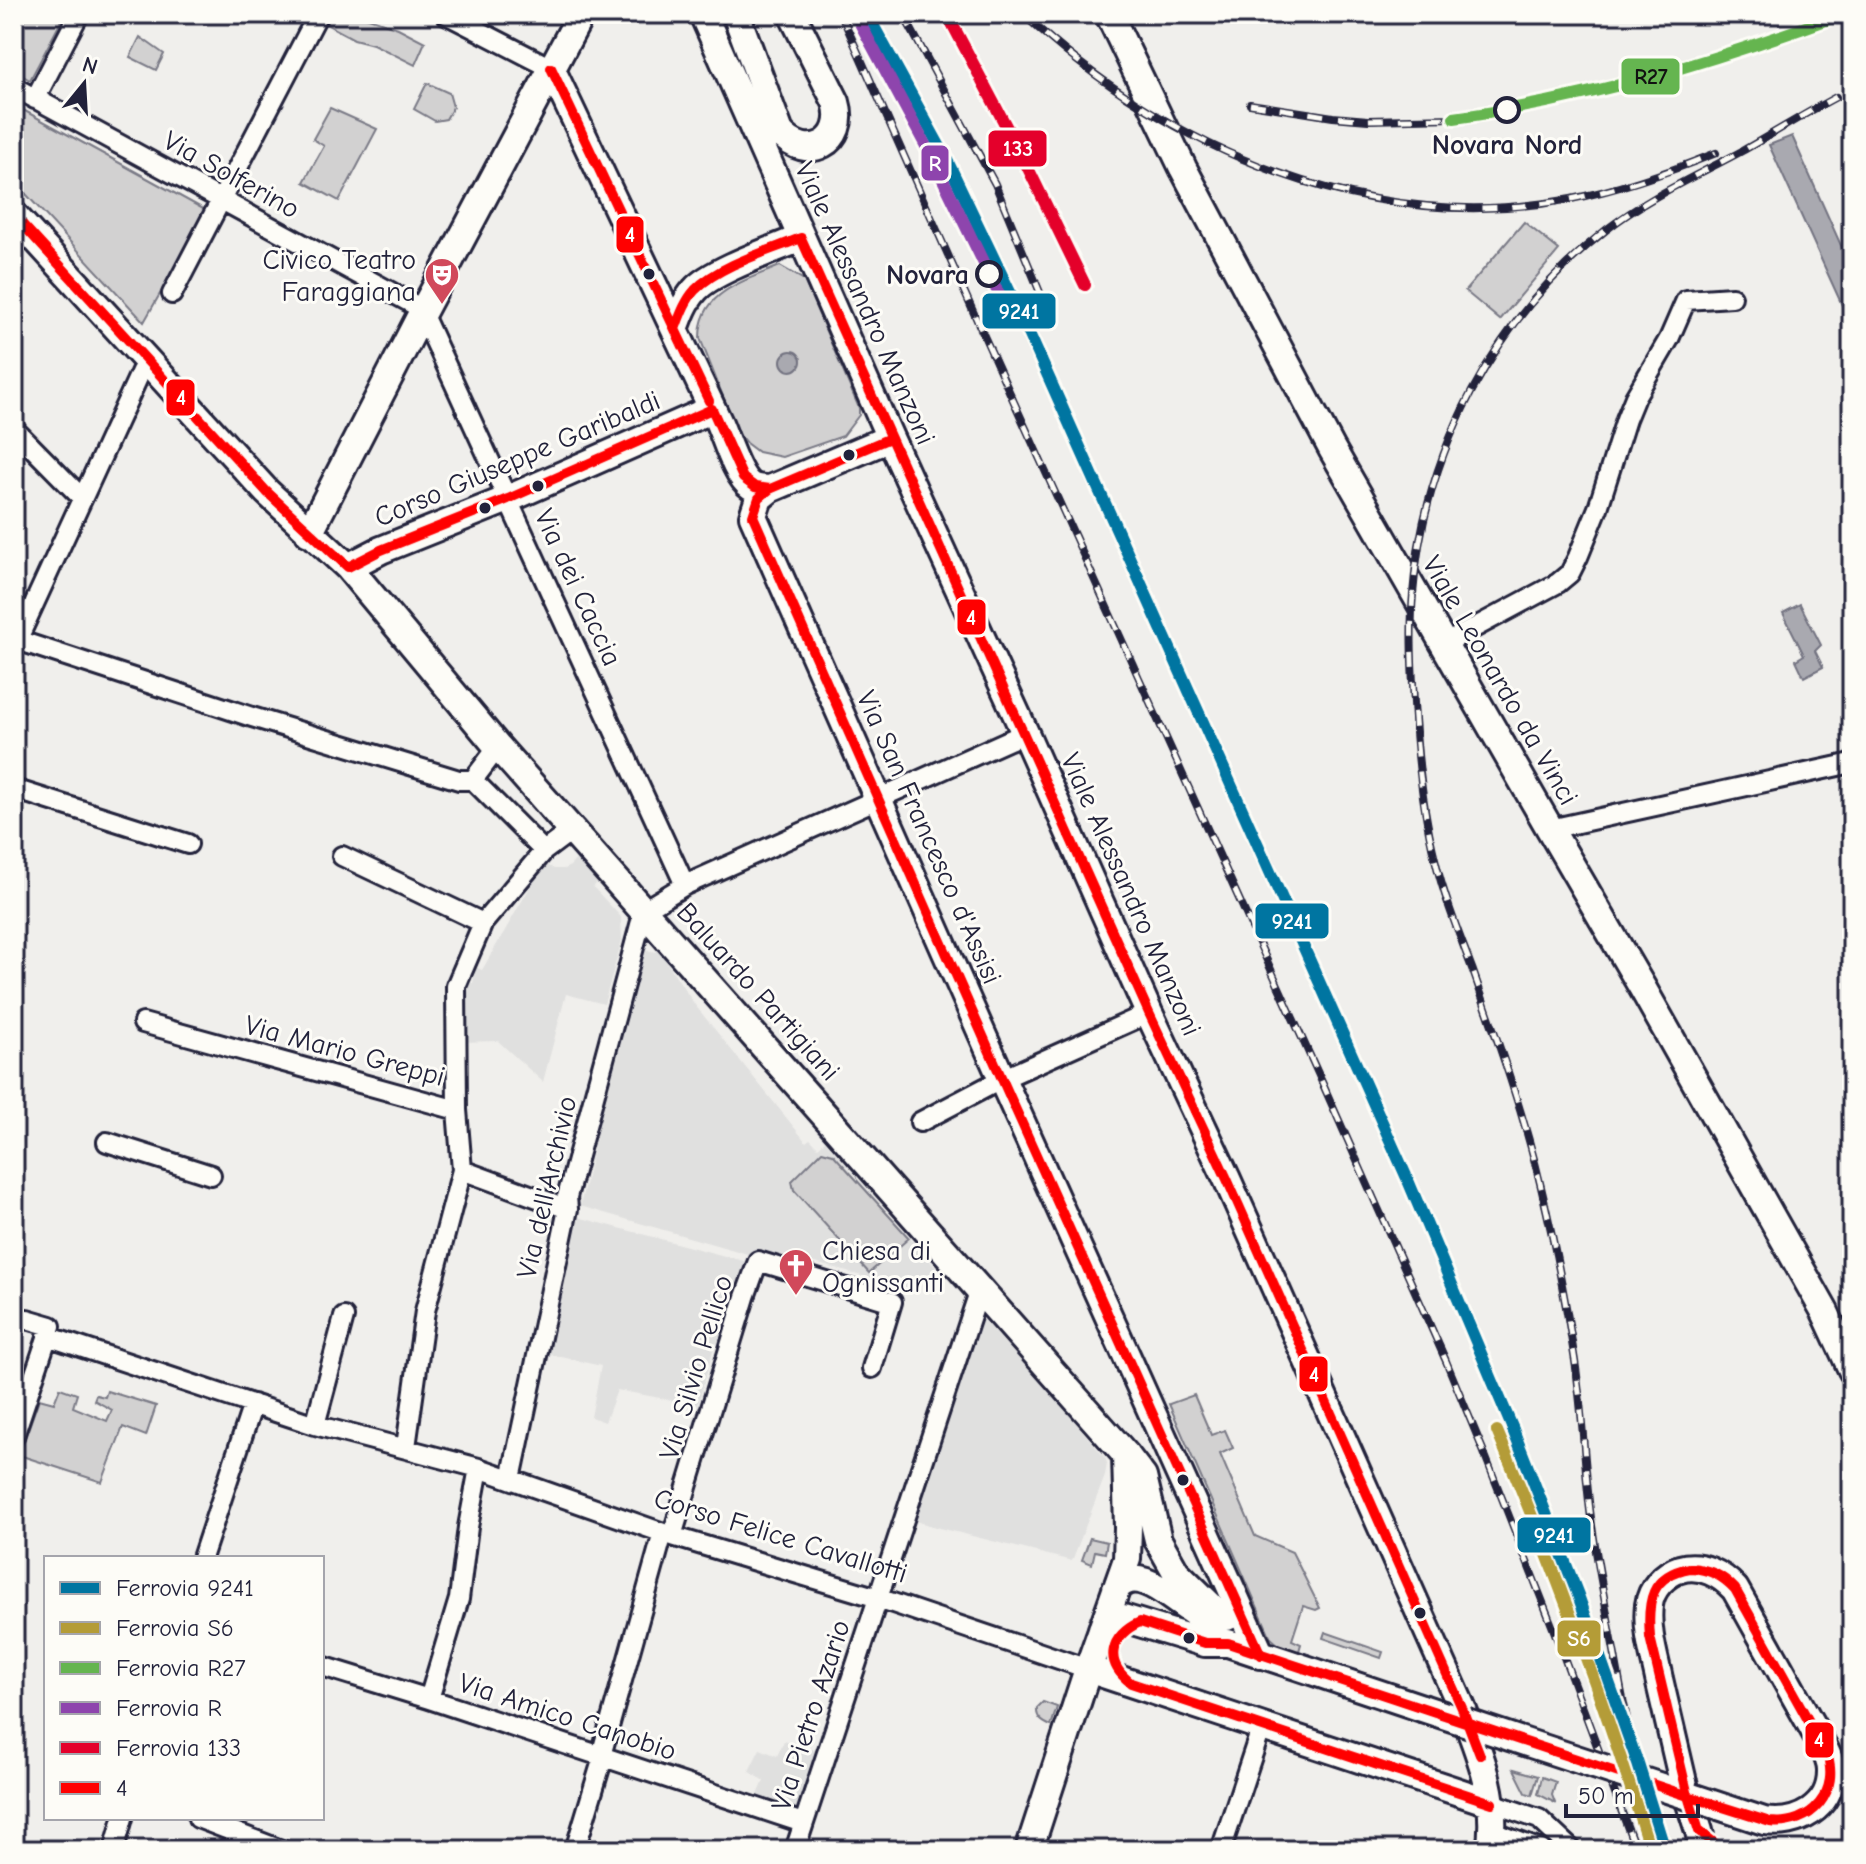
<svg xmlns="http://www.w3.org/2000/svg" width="1866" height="1864" viewBox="0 0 1866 1864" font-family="'Comic Neue',sans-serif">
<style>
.built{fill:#e0e0df}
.green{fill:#d2d1d1;stroke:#7a7a86;stroke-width:2}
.water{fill:#a9a9b0;stroke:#737381;stroke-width:2}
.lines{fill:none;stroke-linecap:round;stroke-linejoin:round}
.street-casing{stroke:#22223b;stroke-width:24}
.secondary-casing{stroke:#22223b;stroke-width:32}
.street{stroke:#fdfcf7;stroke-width:18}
.secondary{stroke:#fdfcf7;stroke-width:26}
.rail-casing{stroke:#22223b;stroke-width:8}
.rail{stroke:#fdfcf7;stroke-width:5;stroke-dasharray:15;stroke-linecap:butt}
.secondary-bridge-casing{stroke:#22223b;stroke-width:32;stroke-linecap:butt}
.secondary-bridge{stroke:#fdfcf7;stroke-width:26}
.bus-1-casing{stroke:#fdfcf7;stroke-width:16}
.bus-1{stroke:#f00;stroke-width:10}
.rail-1-casing{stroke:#fdfcf7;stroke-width:18}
.rail-2-casing{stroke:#fdfcf7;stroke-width:18}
.rail-3-casing{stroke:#fdfcf7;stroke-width:18}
.rail-4-casing{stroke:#fdfcf7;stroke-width:18}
.rail-5-casing{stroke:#fdfcf7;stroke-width:18}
.rail-1{stroke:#0075a1;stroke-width:12}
.rail-2{stroke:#b49c37;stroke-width:12}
.rail-3{stroke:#65b550;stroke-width:12}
.rail-4{stroke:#8e44ad;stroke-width:12}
.rail-5{stroke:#e4002b;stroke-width:12}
.stop-dot{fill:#fdfcf7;stroke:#22223b;stroke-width:4}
.bus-dot{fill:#22223b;stroke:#fdfcf7;stroke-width:3}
.labels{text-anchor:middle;stroke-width:6;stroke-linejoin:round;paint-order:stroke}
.stop-label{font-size:28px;font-weight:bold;fill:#22223b;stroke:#fdfcf7}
.street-label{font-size:28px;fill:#22223b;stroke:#fdfcf7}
.poi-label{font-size:28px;fill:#22223b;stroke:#fdfcf7;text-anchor:end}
.line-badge{stroke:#fdfcf7;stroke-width:3}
.badge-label{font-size:22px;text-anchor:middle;font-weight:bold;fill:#fff}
.pale-badge-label{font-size:22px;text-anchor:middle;font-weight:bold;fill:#111}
</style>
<rect width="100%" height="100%" fill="#f0efec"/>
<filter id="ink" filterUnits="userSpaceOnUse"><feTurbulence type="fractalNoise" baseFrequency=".0125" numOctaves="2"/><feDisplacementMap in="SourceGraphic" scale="16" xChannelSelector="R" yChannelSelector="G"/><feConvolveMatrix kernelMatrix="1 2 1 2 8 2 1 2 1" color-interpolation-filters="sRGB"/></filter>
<g filter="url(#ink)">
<path class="built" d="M578,857L599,881L593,887L621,917L622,940L604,1004L566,994L543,1082L498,1041L460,1042L462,985L473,983L476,967L482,970L544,863L554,869H564L570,866Z
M639,950L660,952L695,1005L806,1142L810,1139L818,1147L825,1141L937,1269L908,1289L797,1258L793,1267L580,1206Z
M570,1215L755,1264L727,1346L715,1343L698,1405L617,1390L605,1422L591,1417L601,1366L544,1353Z
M978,1314L1054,1397L1105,1458L1107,1463L1105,1476L1072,1561L932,1526L909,1519Z
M784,1741L822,1752L797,1816L754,1804L764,1781L749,1771L760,1749L777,1756Z"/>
<path class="green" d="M14,14H65L30,80L14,71Z
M331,14H357L398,28L425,42L415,65L373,44L354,39L326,24Z
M140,37L164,54L156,70L130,57Z
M427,83L449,93L453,107L446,119L435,121L414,109Z
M14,105L207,211L144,322L14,181Z
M330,108L377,129L339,201L304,182L324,146L313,139Z
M1524,222L1559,250L1500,320L1465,291Z
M780,266L804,280L859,408V415L843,436L782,457L758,452L746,443L737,432L700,338C700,291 743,282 780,266Z
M822,1151L833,1154L909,1238L869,1273L794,1190L792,1181Z
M60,1388L77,1394L73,1407L107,1421L112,1410L94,1400L96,1395L105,1397L107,1391L156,1406L146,1436L123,1427L102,1482L19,1455L39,1399L54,1403Z
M1194,1395L1211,1435L1225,1430L1233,1448L1220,1454L1255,1536L1292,1552L1320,1608L1316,1610L1303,1606L1292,1640L1301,1644L1298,1654L1280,1646L1271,1638L1169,1404Z
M1090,1538L1107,1542L1105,1553L1095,1551L1092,1564L1082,1560Z
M1325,1632L1383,1652L1381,1658L1323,1638Z
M1043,1702L1057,1707L1051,1726C1042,1722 1036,1718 1037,1708Z
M1514,1769L1538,1776L1532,1795L1526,1793Z
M1542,1777L1556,1782L1552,1795L1555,1803L1538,1794Z"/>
<path class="water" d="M1792,136L1852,270V327L1769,145Z
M781 361a10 10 0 1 1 20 0a10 10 0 1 1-20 0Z
M1800,604L1821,645L1815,651L1823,667L1804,677L1796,660L1804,655L1783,613Z"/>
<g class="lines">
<defs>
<path id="street" d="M446,14L551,68
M14,87L424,310
M35,99L79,14
M172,294L318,14
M422,313L685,885
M14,429L82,498
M14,639L252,717L459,780H473L544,851
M17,641L141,371
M1444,644L1558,583L1570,573L1578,557L1598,508L1626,419L1635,397L1669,339L1686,300L1732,297
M473,780L498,747
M14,789L188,844
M1550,829L1852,763
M342,856L483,923
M143,1023L457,1110
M920,1122L1002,1079L1149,1013
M107,1142L211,1175
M568,1209L462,1170L457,1110L456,986L483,923L544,851L572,830
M14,1319H27L51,1326L14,1436
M47,1336L315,1425L479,1468L672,1536L878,1598L1088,1669
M315,1425L344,1317
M406,1447L425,1311L462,1170
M511,1479L568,1209L567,1197L644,910L685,885L1025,733
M672,1536L745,1297L758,1261L892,1302L872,1368
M202,1558L253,1404
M322,1666L429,1699L797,1821
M429,1699L459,1599L468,1527L479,1468
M1492,1803L1539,1819L1572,1850
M198,1818L281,1850
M1493,1832L1541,1850
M114,1850L123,1818
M575,1850L601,1764L602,1752L663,1533
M795,1850L980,1289
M1221,1850L1262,1726"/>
<path id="secondary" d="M703,14L890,438L1025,733L1149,1013L1227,1179L1462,1708C1480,1754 1499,1800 1490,1850
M736,14L780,132C807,164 848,142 836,102L792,14
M1109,14L1183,168L1332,449L1550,829L1642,987L1825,1312L1852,1370
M551,68L719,423C726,439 737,477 751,486C757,489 764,489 770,489
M14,215L267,492L348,567L498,747L1126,1455L1143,1477L1158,1540L1176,1572L1220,1615L1227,1617L1234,1613L1237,1602
M675,329C680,315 685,301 695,290C711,271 775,249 801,238
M890,438L770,489L759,498L753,516L1002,1079L1261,1655
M309,533L422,313L581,14
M348,567L381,550L508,499L712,409
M1116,1589C1134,1566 1163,1591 1180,1603C1191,1611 1202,1618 1213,1626
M1102,1629C1106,1620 1114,1619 1123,1618L1205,1643H1228L1422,1708
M1088,1669L1492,1803
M1683,1782L1699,1831L1703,1850
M1029,1850L1088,1669L1127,1559L1128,1528L1126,1455"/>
</defs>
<use href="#street" class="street-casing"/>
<use href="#secondary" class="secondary-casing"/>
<use href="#street" class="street"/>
<use href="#secondary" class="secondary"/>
<defs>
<path id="rail" d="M841,14L980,327L1321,1080L1446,1361L1483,1450L1553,1628L1636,1850
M903,14L995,184L1044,302
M1023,14C1168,151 1371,237 1571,199C1621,189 1669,172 1716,153
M1250,104L1333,117L1368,120L1454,118
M1661,1836C1650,1798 1638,1760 1628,1722C1621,1694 1617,1664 1611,1635C1604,1596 1596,1557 1591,1518C1584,1466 1583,1414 1575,1361C1566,1303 1555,1245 1541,1187C1524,1114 1498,1042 1473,971C1459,934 1444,897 1435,859C1422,807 1417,755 1414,703C1412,667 1410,630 1413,594C1424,452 1494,318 1606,230C1648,197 1696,176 1742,151C1774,133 1804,114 1836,97"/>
</defs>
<use href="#rail" class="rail-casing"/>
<use href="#rail" class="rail"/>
<defs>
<path id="secondary-bridge" d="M1422,1708L1764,1821C1797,1826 1832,1808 1831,1771C1831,1762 1827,1754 1823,1746L1735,1589C1721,1574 1701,1563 1680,1569C1664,1574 1651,1589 1649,1605C1646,1630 1654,1655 1659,1679C1667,1713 1675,1748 1683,1782"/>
</defs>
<use href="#secondary-bridge" class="secondary-bridge-casing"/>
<use href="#secondary-bridge" class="secondary-bridge"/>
<defs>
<path id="bus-1" d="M551,68L709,401
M14,215L267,492L348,567L381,550L508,499L712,409L743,478L755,487L770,489
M801,238L1149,1013L1227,1179L1462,1708L1480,1755
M675,329C680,316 685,301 695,290C719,265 769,251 801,238
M890,438L770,489L759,498L753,516L1002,1079L1261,1655
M1690,1568C1709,1569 1722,1575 1735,1589L1826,1752C1842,1791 1811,1827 1770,1822L1688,1796L1650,1637C1647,1602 1650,1575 1690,1568Z
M1688,1796L1699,1831L1723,1850
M1492,1803L1131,1683C1103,1662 1110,1636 1140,1622L1205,1643H1228L1688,1796"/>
</defs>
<use href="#bus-1" class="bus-1-casing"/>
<use href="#bus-1" class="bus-1"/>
<defs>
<path id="rail-1" d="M867,14L946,158L1019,311L1407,1178L1512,1427L1578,1595L1638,1764L1665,1850"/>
<path id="rail-2" d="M1497,1431C1555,1569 1607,1708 1650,1850"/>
<path id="rail-3" d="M1454,118C1587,100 1717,60 1842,14"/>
<path id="rail-4" d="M855,14L935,163L1009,315"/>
<path id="rail-5" d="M947,14L1027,166L1085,285"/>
</defs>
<use href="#rail-1" class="rail-1-casing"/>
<use href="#rail-2" class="rail-2-casing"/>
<use href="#rail-3" class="rail-3-casing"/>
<use href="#rail-4" class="rail-4-casing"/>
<use href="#rail-5" class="rail-5-casing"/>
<use href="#rail-1" class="rail-1"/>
<use href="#rail-2" class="rail-2"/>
<use href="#rail-3" class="rail-3"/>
<use href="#rail-4" class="rail-4"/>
<use href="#rail-5" class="rail-5"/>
</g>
</g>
<defs>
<symbol id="theatre-pin" viewBox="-11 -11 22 30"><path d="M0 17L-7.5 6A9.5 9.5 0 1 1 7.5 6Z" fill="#d1495b" stroke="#fdfcf7"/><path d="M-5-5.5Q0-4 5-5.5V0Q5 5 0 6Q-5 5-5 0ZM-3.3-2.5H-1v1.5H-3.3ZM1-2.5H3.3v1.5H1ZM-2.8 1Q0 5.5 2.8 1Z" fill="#fff"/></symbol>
<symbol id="church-pin" viewBox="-11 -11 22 30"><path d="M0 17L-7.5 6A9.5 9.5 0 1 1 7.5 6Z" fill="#d1495b" stroke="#fdfcf7"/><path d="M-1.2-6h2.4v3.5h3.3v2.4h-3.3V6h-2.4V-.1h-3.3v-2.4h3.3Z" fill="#fff"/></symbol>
</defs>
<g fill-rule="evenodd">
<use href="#theatre-pin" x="422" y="255" width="40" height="54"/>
<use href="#church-pin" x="776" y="1246" width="40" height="54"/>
</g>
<g class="stop-dot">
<circle cx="1507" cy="110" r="12"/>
<circle cx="989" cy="274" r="12"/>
</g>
<g class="bus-dot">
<circle cx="649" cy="274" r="7"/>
<circle cx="849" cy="455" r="7"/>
<circle cx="538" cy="486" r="7"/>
<circle cx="485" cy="508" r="7"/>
<circle cx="1183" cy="1480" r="7"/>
<circle cx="1420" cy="1613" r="7"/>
<circle cx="1189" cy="1638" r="7"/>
</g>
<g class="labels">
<g class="stop-label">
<text x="1507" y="154">Novara Nord</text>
<text x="969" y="284" text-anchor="end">Novara</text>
</g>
<g class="street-label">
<text transform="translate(232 174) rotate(29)" y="10">Via Solferino</text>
<text transform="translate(866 303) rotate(66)" y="10">Viale Alessandro Manzoni</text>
<text transform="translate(517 458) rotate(-23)" y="10">Corso Giuseppe Garibaldi</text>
<text transform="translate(579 587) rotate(65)" y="10">Via dei Caccia</text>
<text transform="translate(1501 680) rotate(60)" y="10">Viale Leonardo da Vinci</text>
<text transform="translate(930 837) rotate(66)" y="10">Via San Francesco d'Assisi</text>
<text transform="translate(1132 894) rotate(66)" y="10">Viale Alessandro Manzoni</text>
<text transform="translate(759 991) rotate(48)" y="10">Baluardo Partigiani</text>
<text transform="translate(345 1050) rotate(15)" y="10">Via Mario Greppi</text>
<text transform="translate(546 1187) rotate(-77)" y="10">Via dell'Archivio</text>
<text transform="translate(695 1367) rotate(-73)" y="10">Via Silvio Pellico</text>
<text transform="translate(781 1535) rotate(17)" y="10">Corso Felice Cavallotti</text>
<text transform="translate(810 1715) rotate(-72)" y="10">Via Pietro Azario</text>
<text transform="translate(568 1716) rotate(18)" y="10">Via Amico Canobio</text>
</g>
<g class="poi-label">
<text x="416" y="269">Civico Teatro<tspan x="416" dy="32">Faraggiana</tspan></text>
<text x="822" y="1260" text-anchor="start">Chiesa di<tspan x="822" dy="32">Ognissanti</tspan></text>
</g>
</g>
<g class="line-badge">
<rect x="1620" y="57" width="61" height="39" rx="8" fill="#65b550"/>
<rect x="987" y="129" width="61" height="39" rx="8" fill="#e4002b"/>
<rect x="920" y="144" width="30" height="38" rx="8" fill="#8e44ad"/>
<rect x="615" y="215" width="30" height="39" rx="8" fill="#f00"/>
<rect x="981" y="292" width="76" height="38" rx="8" fill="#0075a1"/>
<rect x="165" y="378" width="31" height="39" rx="8" fill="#f00"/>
<rect x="956" y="598" width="31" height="38" rx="8" fill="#f00"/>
<rect x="1254" y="902" width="76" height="38" rx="8" fill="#0075a1"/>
<rect x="1298" y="1355" width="31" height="38" rx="8" fill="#f00"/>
<rect x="1516" y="1516" width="76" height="38" rx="8" fill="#0075a1"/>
<rect x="1556" y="1619" width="46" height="39" rx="8" fill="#b49c37"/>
<rect x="1804" y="1721" width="31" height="38" rx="8" fill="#f00"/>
</g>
<g class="badge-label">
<text x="1018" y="156">133</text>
<text x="935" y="171">R</text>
<text x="630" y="242">4</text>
<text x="1019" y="319">9241</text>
<text x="181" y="405">4</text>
<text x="971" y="625">4</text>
<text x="1292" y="929">9241</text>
<text x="1314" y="1382">4</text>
<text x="1554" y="1543">9241</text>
<text x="1579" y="1646">S6</text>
<text x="1819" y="1747">4</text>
</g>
<g class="pale-badge-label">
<text x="1651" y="84">R27</text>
</g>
<rect width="1866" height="1864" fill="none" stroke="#fdfcf7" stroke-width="48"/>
<rect x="24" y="24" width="1818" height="1816" fill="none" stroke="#22223b" stroke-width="3" filter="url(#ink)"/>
<rect x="44" y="1556" width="280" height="264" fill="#fdfcf7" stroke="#a5a5ac" stroke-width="2"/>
<rect x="60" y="1582" width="40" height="12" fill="#0075a1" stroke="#a5a5ac" stroke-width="2"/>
<text x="116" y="1596" font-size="24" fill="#22223b">Ferrovia 9241</text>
<rect x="60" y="1622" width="40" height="12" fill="#b49c37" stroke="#a5a5ac" stroke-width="2"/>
<text x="116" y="1636" font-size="24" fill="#22223b">Ferrovia S6</text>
<rect x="60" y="1662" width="40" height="12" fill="#65b550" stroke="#a5a5ac" stroke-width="2"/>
<text x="116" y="1676" font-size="24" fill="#22223b">Ferrovia R27</text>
<rect x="60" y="1702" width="40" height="12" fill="#8e44ad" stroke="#a5a5ac" stroke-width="2"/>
<text x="116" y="1716" font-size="24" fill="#22223b">Ferrovia R</text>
<rect x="60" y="1742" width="40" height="12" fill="#e4002b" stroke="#a5a5ac" stroke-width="2"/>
<text x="116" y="1756" font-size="24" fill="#22223b">Ferrovia 133</text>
<rect x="60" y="1782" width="40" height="12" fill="#ff0000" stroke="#a5a5ac" stroke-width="2"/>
<text x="116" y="1796" font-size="24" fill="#22223b">4</text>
<g transform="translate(84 84) rotate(18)" stroke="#fdfcf7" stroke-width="6" paint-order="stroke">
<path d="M0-6L14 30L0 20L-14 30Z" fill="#22223b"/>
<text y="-12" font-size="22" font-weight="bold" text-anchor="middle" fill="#22223b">N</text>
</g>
<path d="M1566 1804v12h132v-12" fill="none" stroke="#22223b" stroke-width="4"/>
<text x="1578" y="1804" font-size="24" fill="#22223b" stroke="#fdfcf7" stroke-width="6" paint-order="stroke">50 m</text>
</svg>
